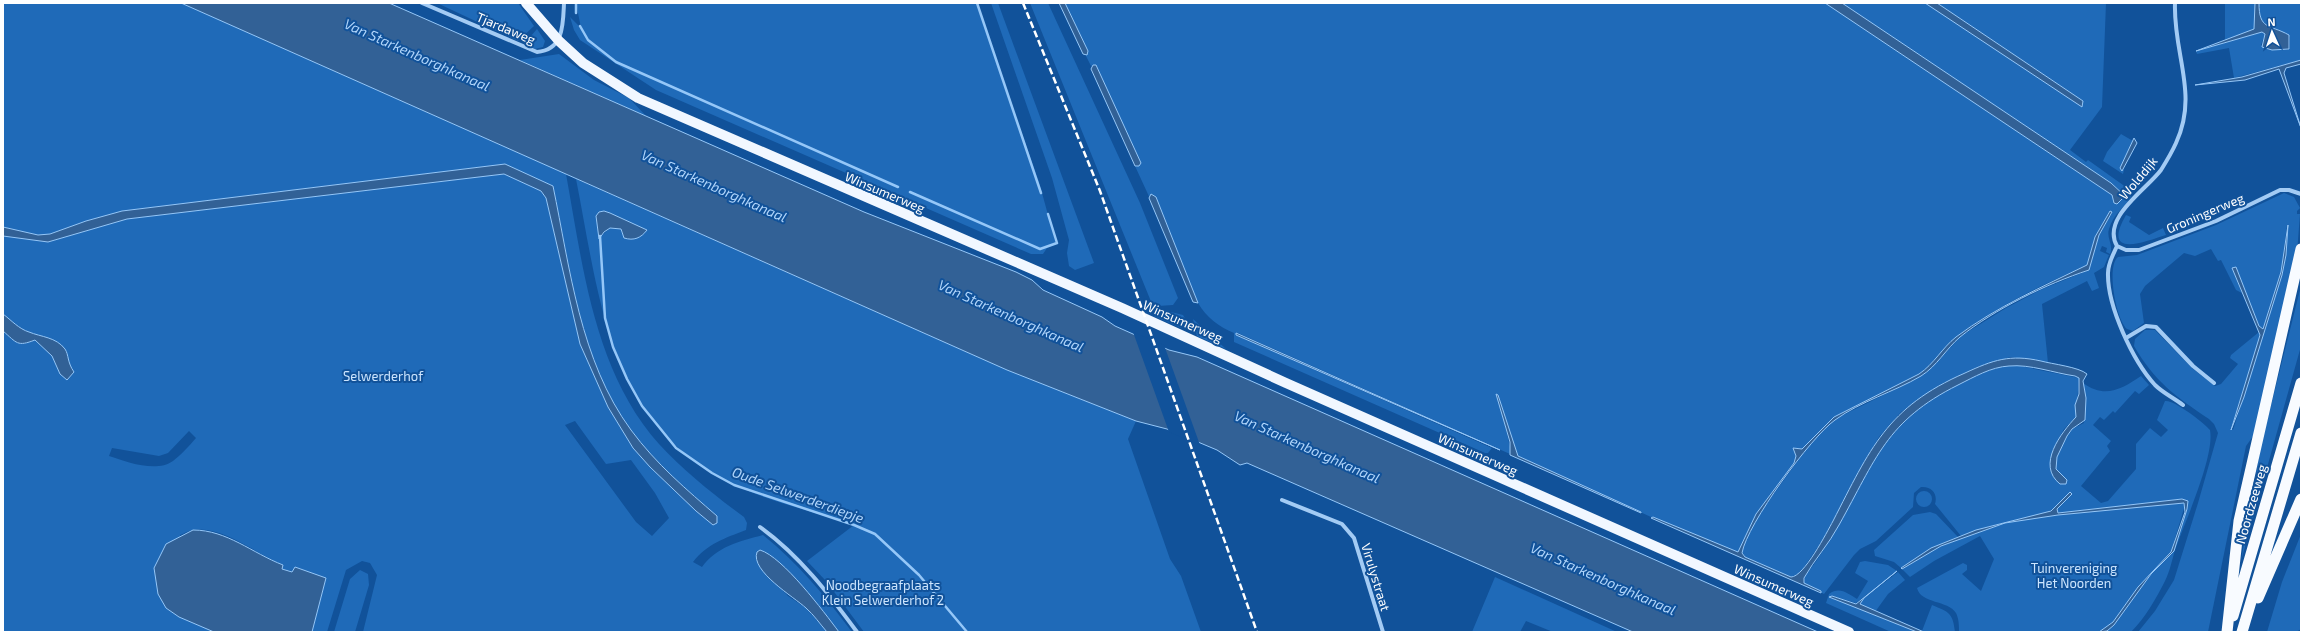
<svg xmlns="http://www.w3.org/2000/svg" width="2304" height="635" viewBox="0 0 2304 635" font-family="'Exo 2',sans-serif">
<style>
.green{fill:#1f6ab8;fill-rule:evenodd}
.water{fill:#326196;stroke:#95c7f8}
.pier{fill:#11529a}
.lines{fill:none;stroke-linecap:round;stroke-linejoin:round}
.stream{stroke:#95c7f8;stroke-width:2.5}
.minor{stroke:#a3cbf4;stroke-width:4}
.primary{stroke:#f1f7ff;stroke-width:10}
.trunk{stroke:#f8fbff;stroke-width:11}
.rail{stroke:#fff;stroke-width:2.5;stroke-dasharray:7 3;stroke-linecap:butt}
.labels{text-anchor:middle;stroke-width:4;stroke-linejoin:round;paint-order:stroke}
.street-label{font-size:13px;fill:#fff;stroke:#11529a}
.park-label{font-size:13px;fill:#cce5fe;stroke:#11529a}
.water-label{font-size:14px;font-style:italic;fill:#b0d5fb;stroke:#11529a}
</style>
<rect width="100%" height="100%" fill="#11529a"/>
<path class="green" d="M3,3H181L566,174C583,267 594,371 659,444C684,471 714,495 744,517L747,523L746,530C725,538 707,544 693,562L702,567C716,547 740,541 763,535C798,563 825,596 852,632H839C825,613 782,556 760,551L758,564L788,596L806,608L827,632H363L377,575L370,563L362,561L346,570L327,632H312L326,578L282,569L283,565C256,554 223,526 194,530C190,530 185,533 180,535L207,629L214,632H3V331C16,342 18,348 35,340L52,356L60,374L67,380L74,372C67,363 69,355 65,349C56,337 41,337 29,332C19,329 11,320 3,314V236L48,242L127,219L504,174L541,191L546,198L580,344L608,407L633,448L706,519L717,523V516C687,490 655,463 631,430C580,361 571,268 553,186L505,164L122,211L86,221L50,234L38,235L3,227ZM575,421L606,464L631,460L655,493L669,518L652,536L636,522L565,425ZM189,431L196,438C189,446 181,455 173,461C156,473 127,462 109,456L112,448L159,456L168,453Z
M437,3H518L534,26L518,41Z
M576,3H976L1039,182L1056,244L1047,248L1043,254H1031L656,90L580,40L574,30L570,17L581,28Z
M991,3H998L1094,263L1075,270L1069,266L1067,253L1069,240L1052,178Z
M1030,3H1048L1140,203L1178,298L1173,305L1158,306L1152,304Z
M1065,3H1825L2112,195L2114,203L2117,204L2125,195L2111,183L1842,3H1925L2083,104V101L1937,3H2106L2102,107L2070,150L2086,162L2088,160L2130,190L2133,194C2126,206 2113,214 2109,229C2106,238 2114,245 2110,254L2106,252L2107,248L2102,246L2100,251L2109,255L2104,267L2094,273L2099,288L2092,291L2087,281L2042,304L2048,363L2011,357L1977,367L1943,383L1901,412L1879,437L1869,454L1824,538L1800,573L1791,577L1745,557L1742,551L1750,530L1765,506L1807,448L1828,425L1841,416L1908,383L1938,361L1961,336L2006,308L2040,290L2089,270L2099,235L2112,213L2110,211L2095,237L2087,265C2042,285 1996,307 1956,337C1942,348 1933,364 1919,374L1834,417L1802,449L1793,448L1796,456L1794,463L1756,514L1740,550L1735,553L1651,517L1518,456L1515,453L1498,395L1511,451L1510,454L1238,333L1236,335L1492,448L1488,453H1485L1234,342V333C1219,327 1206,317 1198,303L1135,166L1137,167L1093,65L1091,66L1086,56L1088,51Z
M2225,3H2255L2254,29L2225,41Z
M2259,3H2301V60L2234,78L2229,48L2197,54L2196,51L2262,32L2265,34L2261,45L2266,49L2288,50L2290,48V37L2261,21Z
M537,29L545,41L543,47L535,49L524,44Z
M559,54L594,80L629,98L646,116L520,60Z
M2121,134L2133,141L2120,168L2124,170L2123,174L2103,161L2107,152Z
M576,179L1007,370L1136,421L1128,439L1170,559L1181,576L1201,632H864L826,581L807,561L854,525C816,512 769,502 733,484C608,424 600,300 576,179ZM604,211L647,230L622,234L621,229L610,228L599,238L596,216Z
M2284,193L2294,197L2300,208L2297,211V214H2300L2297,253L2254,435L2246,446L2208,632H2138L2155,611L2174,580L2198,503L2218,433L2214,424L2209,419C2176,397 2154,381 2134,346L2135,339L2145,330H2155L2192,368L2215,386L2221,384L2238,364L2230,358L2231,355L2259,332L2260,337L2231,428L2233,430L2282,275L2288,226L2287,225L2281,272L2264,327L2261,329L2232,268L2242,293L2236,290L2221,260L2218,261L2211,249L2195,256L2184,253L2145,286L2140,294L2144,323L2133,331L2127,329C2116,320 2106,266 2118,257L2137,255L2216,225Z
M2126,215L2131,217L2129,222L2149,235L2163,228L2166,235C2144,242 2101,259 2126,215Z
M2301,286V346L2241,561L2261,445Z
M1171,312L1183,315L1187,322L1181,328L1154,316Z
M1193,319L1226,349L1197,336Z
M2005,366H2020L2079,378L2076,417L2064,429L2058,440L2050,465L2051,473L2067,480L2056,469L2057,457L2067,436L2072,429L2084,423L2086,398L2083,383C2105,399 2122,389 2141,376L2149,385L2139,394L2135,391L2115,413L2113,411L2104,420L2100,417L2093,425L2111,441L2107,446L2110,451L2081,486L2101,503L2108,501L2136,469V444L2150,428L2161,437L2168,430L2157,420L2165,401C2173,399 2205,423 2210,430C2215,456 2185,522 2175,550C2172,560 2170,571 2165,581C2156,599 2145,618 2131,632H2104L2114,625L2151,574L2174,551L2187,509L2188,504L2182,499L2059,513L2057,511L2058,508C2052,508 2047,513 2041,514C2014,521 1988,525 1961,536L1935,504C1938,494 1932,486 1921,487L1914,493L1913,507L1876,541L1860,549L1854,555L1824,594L1804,583L1805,576C1845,527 1863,457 1908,416C1922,404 1938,395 1954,387C1970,378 1987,370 2005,366Z
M1916 499a8 8 0 1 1 16 0a8 8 0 1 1-16 0Z
M2182,502L2185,505L2171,552L2138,587L2113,622L2099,632H1959C1959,626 1959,619 1956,613C1948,600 1921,604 1917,588L1963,563L1967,565V570L1962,574L1981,591L1994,559L1980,536L1934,561L1910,577L1902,569L1941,546L2005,523L2043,516Z
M1930,512L1936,514L1958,537L1931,548L1901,568L1894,562L1875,556L1874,550L1913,515Z
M2301,534V629L2296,632H2267L2282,582Z
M1865,561L1888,565L1897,571L1856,603L1832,596L1829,597L1917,632H1891L1826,603L1829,594C1840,586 1848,594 1857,599L1868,581L1855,573L1860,562Z
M360,570L368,574L369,585L355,632H334L350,579Z
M1898,572L1905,580L1888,594L1875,612L1861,606L1859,602L1864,598Z
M1495,577L1617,632H1553L1526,621L1520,632H1472Z
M1932,605C1949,612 1953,613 1955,632L1922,631Z"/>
<path class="water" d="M181,3H389L864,212L1016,272L1032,280L1043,290L1102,317L1115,326L1169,350L1197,357L1818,632H1633L1247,463L1240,465L1217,450L1167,429L1136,421L1007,370Z
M1059,3H1065L1088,51L1087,55L1083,54Z
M1825,3H1842L2111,183L2125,196L2117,204L2114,203L2112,195Z
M1925,3H1937L2083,101L2082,107Z
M2255,3H2259C2259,30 2269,24 2289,35V49L2272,50L2262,47L2265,34L2262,32L2196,51L2254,29Z
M2301,60V64L2286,68L2284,73L2301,128L2279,69L2245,80L2195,85L2242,77Z
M1093,65H1096L1141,163L1139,166H1135L1091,69Z
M2134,138L2137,143L2122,171L2120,168Z
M505,164L553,186C570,268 580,361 631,430C656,464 687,490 717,516V523L713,525L696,511L650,467L633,448L608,407L580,344L546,198L541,191L504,174L127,219L48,242L3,236V227L38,235L50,234L86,221L122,211Z
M1151,194L1156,197L1198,303L1193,302L1149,198Z
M604,211L610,213L647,230C641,238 634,241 624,238L621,229L610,228L604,232L599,239L596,216L599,212Z
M2110,211L2112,212L2099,235L2089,270C2046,284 1995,309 1960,337C1946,349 1937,366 1921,376C1894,392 1861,401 1835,420C1811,437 1747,524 1742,553L1745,557L1791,577C1804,577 1827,532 1833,521C1870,449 1887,407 1965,373C1993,360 2010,354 2041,361C2052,364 2079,367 2087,374L2083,381L2086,398L2085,420L2072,429L2067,436L2057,457L2056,469L2067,480L2066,484H2060C2036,465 2061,433 2076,417L2075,405L2079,394V378L2075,376C2054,373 2030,364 2009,366C1991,367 1974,377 1958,385C1886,421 1876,459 1839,525C1829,544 1814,560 1804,578V583L1821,591V593L1651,518L1653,517L1738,552L1756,514L1794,463L1796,456L1793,448L1802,449L1834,417L1919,374C1934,364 1942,348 1956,337C1996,307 2042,287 2087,265L2095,237Z
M2288,225L2286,255L2282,275L2244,397L2231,430L2260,335L2232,268L2236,267L2259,326L2263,329L2281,272Z
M3,314C11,320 19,329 29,332C41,337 56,337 65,349C69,355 67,362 74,372L67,380L60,374L52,356L35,340C17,347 17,343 3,331Z
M1236,333L1500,450L1236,335Z
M1496,394L1498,395L1518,456L1641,512V513L1510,455V442Z
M2070,492L2072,494L2057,509L2058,513L2182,499L2188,501L2187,509L2174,551L2151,574L2114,625L2107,631L2099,632L2113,622L2138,587L2171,552L2185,512L2184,503L2058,515L2005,523L1941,546L1902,569L1901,568L1931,548L1976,530L2051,511Z
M193,530C227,530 252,553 283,565L282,569L292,572L295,567L326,578L312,632H214L179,617L166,608L158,594L154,568L166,544Z
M760,550C783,557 824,612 839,632H827C820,624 814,615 806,608C794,597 750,571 757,552Z
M1897,571L1864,598L1860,604L1924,632H1917L1829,597L1832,596L1856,604Z"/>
<path class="pier" d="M1133,332L1164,345L1200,445L1169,432Z"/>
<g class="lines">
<path class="stream" d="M576,3V13
M977,3L1041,193
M580,26L588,40L616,62L898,187
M910,192L1040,249L1057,243L1048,214
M600,236L605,318L613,347L627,379L642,406L676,448L712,473L734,485L854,525L875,534L919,575L967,632"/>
<path class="minor" d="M422,3L537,52C564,50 563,24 564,3
M2117,246C2101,218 2146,190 2161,170C2166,162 2172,152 2176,143C2199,94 2173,54 2175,3
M2117,246L2126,250H2139L2216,221L2280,190H2289L2301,194
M2117,246C2113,255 2108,263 2108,273C2107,306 2133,361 2155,385C2163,393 2174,398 2183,405
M2126,338L2146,326L2156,327L2193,366L2214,383
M1282,500L1342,524L1354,538L1383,632
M760,527C799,555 829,594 857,632"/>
<path class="primary" d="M526,3L559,41L583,63L638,98L1122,308L1286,383L1849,632"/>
<path class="trunk" d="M2258,598L2301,499
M2233,616L2301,383
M2227,632L2239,521L2301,249
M2242,632L2301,433"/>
<path class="rail" d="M1023,3L1100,191L1257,632"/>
</g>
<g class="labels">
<g class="street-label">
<text transform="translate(506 28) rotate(23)" y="5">Tjardaweg</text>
<text transform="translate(2138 178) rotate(-50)" y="5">Wolddijk</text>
<text transform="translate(885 192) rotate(23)" y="5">Winsumerweg</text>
<text transform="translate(2205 213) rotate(-23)" y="5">Groningerweg</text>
<text transform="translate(1183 321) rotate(24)" y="5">Winsumerweg</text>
<text transform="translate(1478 454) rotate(24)" y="5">Winsumerweg</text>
<text transform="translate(2251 504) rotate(-74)" y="5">Noordzeeweg</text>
<text transform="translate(1376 577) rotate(73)" y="5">Virulystraat</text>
<text transform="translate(1774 585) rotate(24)" y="5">Winsumerweg</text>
</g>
<g class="park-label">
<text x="383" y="381">Selwerderhof</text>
<text x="2074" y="573">Tuinvereniging<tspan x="2074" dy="15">Het Noorden</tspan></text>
<text x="883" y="590">Noodbegraafplaats<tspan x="883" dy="15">Klein Selwerderhof 2</tspan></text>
</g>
<g class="water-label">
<text transform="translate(417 55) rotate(24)" y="5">Van Starkenborghkanaal</text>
<text transform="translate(714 186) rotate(24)" y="5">Van Starkenborghkanaal</text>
<text transform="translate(1011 316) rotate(24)" y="5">Van Starkenborghkanaal</text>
<text transform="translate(1307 447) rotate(24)" y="5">Van Starkenborghkanaal</text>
<text transform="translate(798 495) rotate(20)" y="5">Oude Selwerderdiepje</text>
<text transform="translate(1603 579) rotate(24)" y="5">Van Starkenborghkanaal</text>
</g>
</g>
<rect width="2304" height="635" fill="none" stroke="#ffffff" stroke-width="8"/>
<g transform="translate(2272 32) rotate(357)" stroke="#11529a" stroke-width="3" paint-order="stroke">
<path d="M0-3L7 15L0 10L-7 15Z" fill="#ffffff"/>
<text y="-6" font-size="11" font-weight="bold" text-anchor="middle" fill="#ffffff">N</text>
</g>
</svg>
